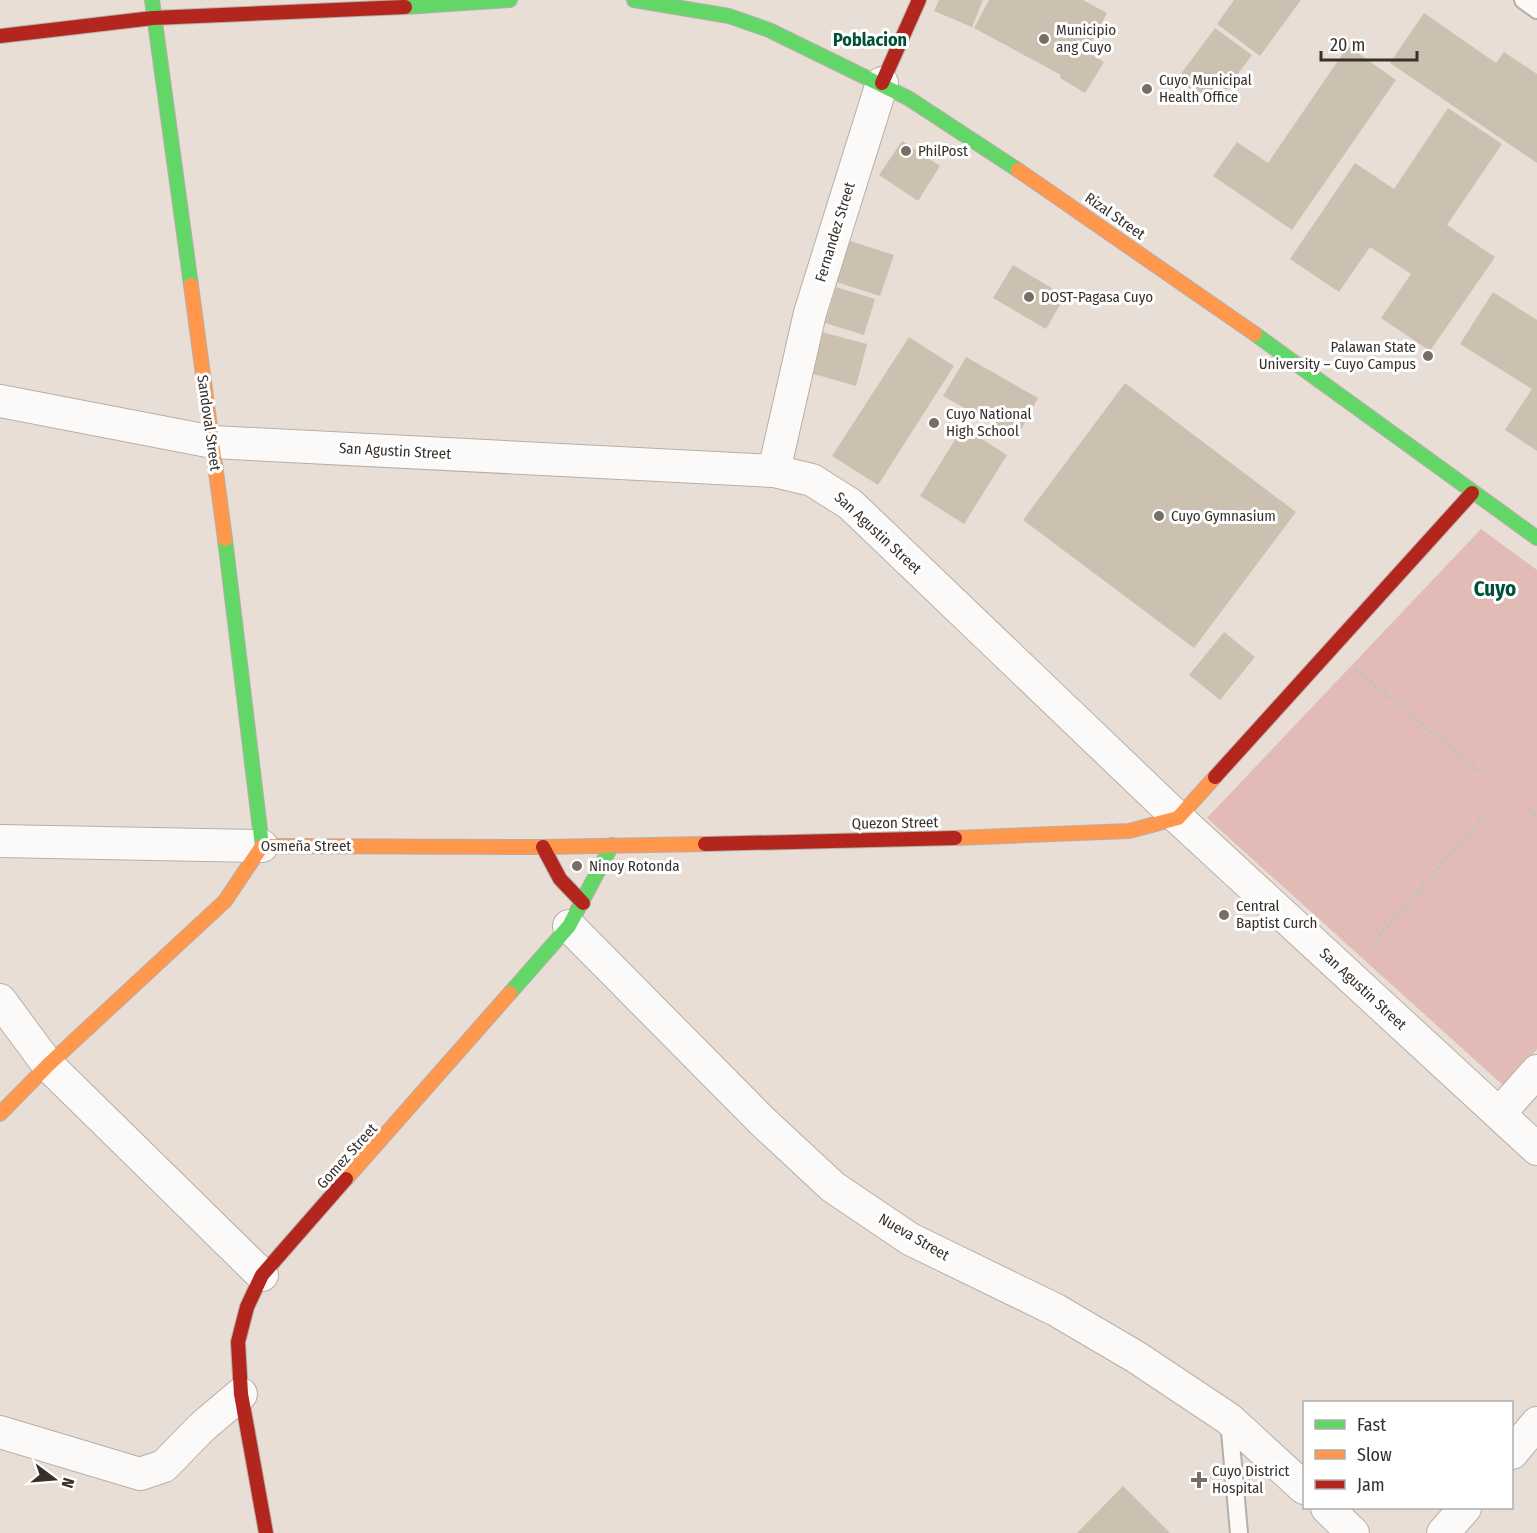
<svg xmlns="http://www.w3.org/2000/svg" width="1537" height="1533" viewBox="0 0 1537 1533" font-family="'Fira Sans Condensed',sans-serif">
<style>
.green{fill:#e3bbb6}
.building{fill:#ccc1b0}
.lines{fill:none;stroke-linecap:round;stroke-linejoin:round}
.lane-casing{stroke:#b6afa8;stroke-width:20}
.street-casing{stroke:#b6afa8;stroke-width:34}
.fast-casing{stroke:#b6afa8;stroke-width:16}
.slow-casing{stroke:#b6afa8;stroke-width:16}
.jam-casing{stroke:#b6afa8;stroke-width:16}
.path{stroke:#c4c1be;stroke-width:4;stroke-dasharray:3 3;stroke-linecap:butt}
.lane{stroke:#fcfaf9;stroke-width:16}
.street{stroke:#fcfaf9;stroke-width:32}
.fast{stroke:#63d668;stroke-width:14}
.slow{stroke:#ff974d;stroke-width:14}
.jam{stroke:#b3261e;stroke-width:14}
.poi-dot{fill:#766e67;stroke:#fff;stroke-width:2}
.labels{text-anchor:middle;stroke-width:6;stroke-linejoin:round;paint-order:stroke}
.poi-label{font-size:15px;fill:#38312b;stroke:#fff;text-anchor:start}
.street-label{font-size:15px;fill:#38312b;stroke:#fff}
.quarter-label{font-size:18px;font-weight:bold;fill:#00513a;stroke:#fff}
.district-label{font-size:21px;font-weight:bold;fill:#00513a;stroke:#fff}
</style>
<rect width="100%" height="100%" fill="#e8ded6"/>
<path class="green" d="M1481,529L1537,570V1049L1505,1087L1207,818Z"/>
<path class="building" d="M939,0H983L972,27L934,11Z
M989,0H1083L1107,13L1086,51L1104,62L1085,93L1060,78L1061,75L974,28Z
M1234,0H1301L1260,56L1217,24Z
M1424,13L1496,63L1504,52L1537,74V163L1390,63Z
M1215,28L1252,55L1214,106L1177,79Z
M1348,46L1396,80L1292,230L1213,176L1237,142L1268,163Z
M1448,108L1502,144L1447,225L1495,257L1430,351L1381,318L1411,274L1370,247L1339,292L1290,259L1355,163L1394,189Z
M902,141L940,166L918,201L879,175Z
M847,240L894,255L880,296L833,281Z
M1013,265L1065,296L1046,329L993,298Z
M836,287L875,299L864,335L825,323Z
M1493,292L1537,320V451L1505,430L1532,389L1460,344Z
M822,332L867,344L856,386L810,373Z
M909,337L954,366L878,485L832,456Z
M966,357L1038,398L1017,437L943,396Z
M1125,383L1296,512L1194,648L1023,520Z
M963,427L1007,455L964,524L920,496Z
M1224,632L1255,657L1220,700L1189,675Z
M1123,1486L1170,1533H1077Z"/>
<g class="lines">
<defs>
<path id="lane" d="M1523,0L1537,10
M1229,1420L1239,1533"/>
<path id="street" d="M0,401L213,442L774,471L812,480L850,504L1178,818L1537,1149
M774,471L810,313L882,83
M0,841L262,846
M569,926L762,1121L833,1187L910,1239L1056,1310L1136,1357L1229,1419L1304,1488
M0,1000L48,1065L262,1275
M1499,1114L1537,1071
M0,1432L140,1474L164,1466L202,1427L241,1394
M1512,1453L1537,1423
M1327,1508L1353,1533
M1443,1533L1465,1508"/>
<path id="fast" d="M152,0L191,285
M634,0L729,16L769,30L908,98L1018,170
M405,7L510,0
M1255,334L1537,538
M225,539L262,846
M510,993L569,926L612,845"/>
<path id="slow" d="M1018,170L1255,334
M191,285L225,539
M955,838L1129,831L1178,818L1215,777
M262,846L543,847L705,844
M0,1114L48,1065L225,901L262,846
M346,1179L510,993"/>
<path id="jam" d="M0,36L153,18L405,7
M882,83L919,0
M1215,777L1472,493
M705,844L955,838
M543,847L560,879L583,903
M266,1533L241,1394L238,1342L247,1307L262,1275L346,1179"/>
</defs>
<use href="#lane" class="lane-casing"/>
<use href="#street" class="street-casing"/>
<use href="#fast" class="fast-casing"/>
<use href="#slow" class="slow-casing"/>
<use href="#jam" class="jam-casing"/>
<path class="path" d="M1356,670L1483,774
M1528,810L1537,818
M1367,950L1487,813"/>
<use href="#lane" class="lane"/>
<use href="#street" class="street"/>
<use href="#fast" class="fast"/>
<use href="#slow" class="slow"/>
<use href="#jam" class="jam"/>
</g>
<g class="poi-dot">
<circle cx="1044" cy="39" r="6"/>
<circle cx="1147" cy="89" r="6"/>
<circle cx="906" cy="151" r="6"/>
<circle cx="1029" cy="297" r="6"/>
<circle cx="1428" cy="356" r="6"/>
<circle cx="934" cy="423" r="6"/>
<circle cx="1159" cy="516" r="6"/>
<circle cx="577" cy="866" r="6"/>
<circle cx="1224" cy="915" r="6"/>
<path d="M1196 1471h6v6h6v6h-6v6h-6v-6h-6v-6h6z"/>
</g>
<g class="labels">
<g class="poi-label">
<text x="1056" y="35">Municipio<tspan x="1056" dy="17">ang Cuyo</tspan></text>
<text x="1159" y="85">Cuyo Municipal<tspan x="1159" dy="17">Health Office</tspan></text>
<text x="918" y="156">PhilPost</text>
<text x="1041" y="302">DOST-Pagasa Cuyo</text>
<text x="1416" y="352" text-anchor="end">Palawan State<tspan x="1416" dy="17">University – Cuyo Campus</tspan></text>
<text x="946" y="419">Cuyo National<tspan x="946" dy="17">High School</tspan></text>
<text x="1171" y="521">Cuyo Gymnasium</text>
<text x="589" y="871">Ninoy Rotonda</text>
<text x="1236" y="911">Central<tspan x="1236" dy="17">Baptist Curch</tspan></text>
<text x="1212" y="1476">Cuyo District<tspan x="1212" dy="17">Hospital</tspan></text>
</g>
<g class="street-label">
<text transform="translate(1115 216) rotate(35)" y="5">Rizal Street</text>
<text transform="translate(835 232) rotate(-73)" y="5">Fernandez Street</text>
<text transform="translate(209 423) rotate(82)" y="5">Sandoval Street</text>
<text transform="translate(395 451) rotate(3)" y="5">San Agustin Street</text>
<text transform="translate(878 533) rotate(43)" y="5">San Agustin Street</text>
<text transform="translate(895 823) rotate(-1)" y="5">Quezon Street</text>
<text x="306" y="851">Osmeña Street</text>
<text transform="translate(1363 989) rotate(43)" y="5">San Agustin Street</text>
<text transform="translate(347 1156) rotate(-48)" y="5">Gomez Street</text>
<text transform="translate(914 1237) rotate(30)" y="5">Nueva Street</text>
</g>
<g class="quarter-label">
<text x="870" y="46">Poblacion</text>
</g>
<g class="district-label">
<text x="1495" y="596">Cuyo</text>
</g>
</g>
<rect x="1303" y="1401" width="210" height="108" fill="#ffffff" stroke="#afadaa" stroke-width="1.5"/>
<rect x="1315" y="1420" width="30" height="9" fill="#63d668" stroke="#afadaa" stroke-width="1.5"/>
<text x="1357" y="1431" font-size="18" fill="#38312b">Fast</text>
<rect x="1315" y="1450" width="30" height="9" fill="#ff974d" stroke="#afadaa" stroke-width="1.5"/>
<text x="1357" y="1461" font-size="18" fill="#38312b">Slow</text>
<rect x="1315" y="1480" width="30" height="9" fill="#b3261e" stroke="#afadaa" stroke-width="1.5"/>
<text x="1357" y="1491" font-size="18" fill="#38312b">Jam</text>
<g transform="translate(54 1479) rotate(106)" stroke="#ffffff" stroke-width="4.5" paint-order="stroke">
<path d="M0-4.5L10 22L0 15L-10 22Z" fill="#38312b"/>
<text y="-9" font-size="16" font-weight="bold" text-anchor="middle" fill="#38312b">N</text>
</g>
<path d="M1321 51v9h96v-9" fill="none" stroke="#38312b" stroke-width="3"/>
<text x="1330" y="51" font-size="18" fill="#38312b" stroke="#ffffff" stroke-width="4.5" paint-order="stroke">20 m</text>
</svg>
